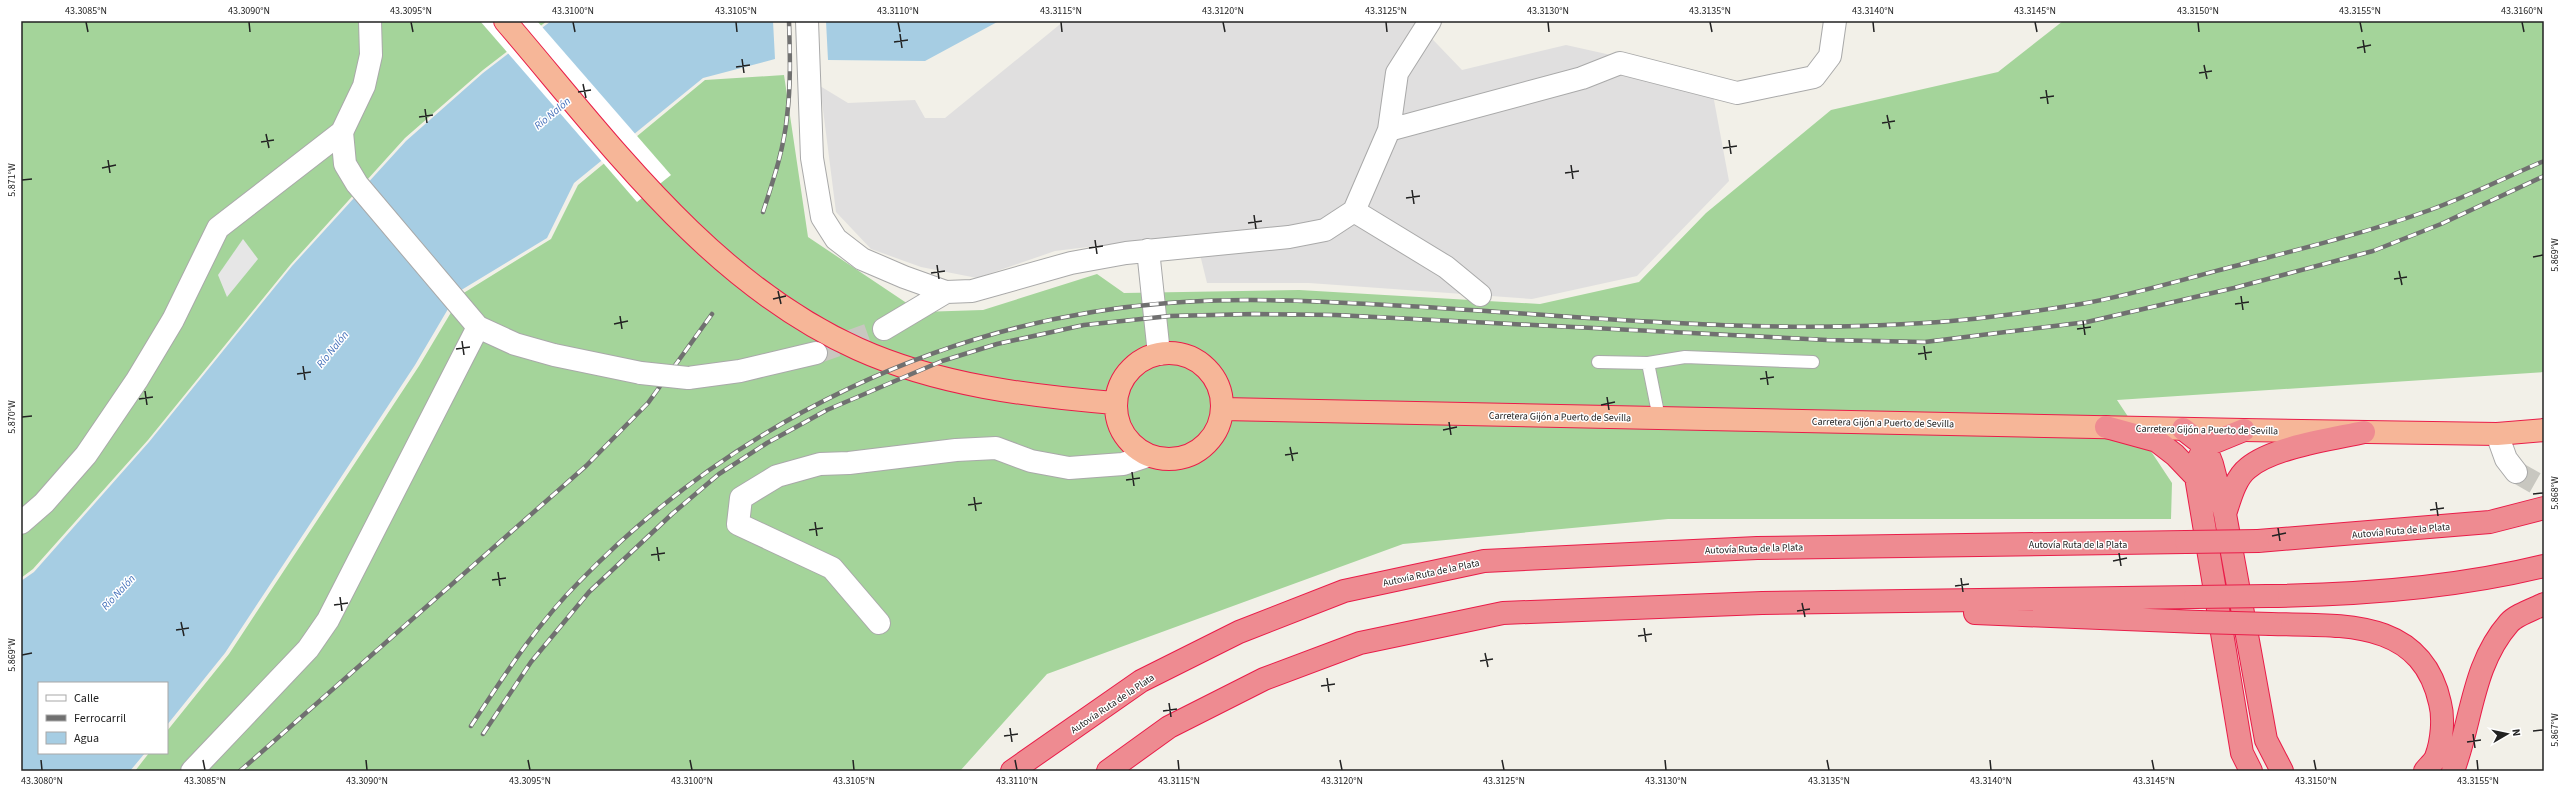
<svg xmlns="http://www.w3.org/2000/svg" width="2565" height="792" viewBox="0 0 2565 792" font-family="'Source Sans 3',sans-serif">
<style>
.residential{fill:#e0dfdf}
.forest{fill:#a4d49a}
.parking{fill:#e6e6e6}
.water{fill:#a6cde3}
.pier{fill:#fff}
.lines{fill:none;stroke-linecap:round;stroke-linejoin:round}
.minor-tunnel{stroke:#c8c7c0;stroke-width:22;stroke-dasharray:22 11;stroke-linecap:butt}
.service-casing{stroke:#a9a9a9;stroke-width:14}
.minor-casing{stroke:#a9a9a9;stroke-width:24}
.tertiary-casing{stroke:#a9a9a9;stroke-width:24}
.trunk-casing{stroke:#e91d49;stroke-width:24}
.motorway-casing{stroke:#e91d49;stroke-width:24}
.service{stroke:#fff;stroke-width:12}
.minor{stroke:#fff;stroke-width:22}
.tertiary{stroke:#fff;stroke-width:22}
.trunk{stroke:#f6b698;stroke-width:22}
.motorway{stroke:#ee8b91;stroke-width:22}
.rail-casing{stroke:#707070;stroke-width:4.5}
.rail{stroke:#fff;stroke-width:3;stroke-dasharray:9;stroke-linecap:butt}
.minor-bridge-casing{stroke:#a9a9a9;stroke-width:24;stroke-linecap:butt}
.motorway-bridge-casing{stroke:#e91d49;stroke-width:24;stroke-linecap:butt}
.minor-bridge{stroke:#fff;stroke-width:22}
.motorway-bridge{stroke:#ee8b91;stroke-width:22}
.ticks{fill:none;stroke:#222;stroke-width:1.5}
.labels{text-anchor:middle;stroke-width:3;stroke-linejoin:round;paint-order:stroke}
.street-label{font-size:10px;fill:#222;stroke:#fff}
.water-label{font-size:11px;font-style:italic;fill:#4571ba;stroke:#fff}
.neatline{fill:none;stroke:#222;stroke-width:1.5}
.ticks-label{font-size:10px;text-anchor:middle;fill:#222}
</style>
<rect width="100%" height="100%" fill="#f2f0e8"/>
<path class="residential" d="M1064,21H1415L1462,70L1566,45L1638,61L1711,84L1729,181L1637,276L1532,299L1309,283H1207L1195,234L1055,251L977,278L921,267L871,249L836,212L820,86L848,103L915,100L925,118H945Z"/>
<path class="forest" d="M21,21H547L483,70L405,138L291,264L148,440L33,569L21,578Z
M2063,21H2544V372L2117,400L2172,483L2171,519H1668L1403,544L1047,674L960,771H135L149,753H167V731L229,654L419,366L462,294L551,239L578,185L705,80L784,75L808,237L920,312L983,310L1097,274L1124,293L1299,290L1540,304L1639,282L1706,213L1831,110L1998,72Z"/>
<path class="parking" d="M243,239L258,259L227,297L218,275Z"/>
<path class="water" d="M551,21H773L775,59L703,78L574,183L547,238L458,292L415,365L225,653L167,725V683H39V753H145L130,771H21V581L34,572L149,442L292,266L406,141L483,73Z
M826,21H999L925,61L828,60Z"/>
<path class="pier" d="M480,21H537L671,175L637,202Z"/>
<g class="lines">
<path class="minor-tunnel" d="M816,353L884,329
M2516,472L2544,488"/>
<defs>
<path id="service" d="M1598,362L1648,363L1659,418
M1648,363L1685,357L1813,362"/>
<path id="minor" d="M807,21L812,158L822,217L836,239L862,259L904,277L946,292L972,291L1071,263L1126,253L1289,237L1325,230L1354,211L1389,130L1397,73L1430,21
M1389,130L1582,78L1620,63L1737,93L1814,77L1830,56L1835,21
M342,132L345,164L357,184L478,327L515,344L554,355L641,373
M1354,211L1446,267L1480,295
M1148,250L1159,354
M884,329L946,292
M688,378L740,371L816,353
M2497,434L2506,459L2516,472
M879,623L832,568L738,524L741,498L777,476L820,464L849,463L956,450L996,448L1031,461L1069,468L1123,464L1147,456
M192,771L308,649L328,620L478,327"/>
<path id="tertiary" d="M21,523L44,503L86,455L137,380L173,320L218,228L342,132L364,86L371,55L370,21"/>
<path id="trunk" d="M505,21C608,141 709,282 858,349C938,385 1028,396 1114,403
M1116 406a53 53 0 1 1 106 0a53 53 0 1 1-106 0Z
M1223,409L2244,430L2497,434L2544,430"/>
<path id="motorway" d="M2106,427L2157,441L2175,455L2196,477
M2183,429L2205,446L2212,464L2225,514L2266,740L2282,771
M2244,430L2205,446L2198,460L2196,477L2242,753L2251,771
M2225,514C2230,499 2235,478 2248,468C2273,447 2332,439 2364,432
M2258,541L2490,522L2544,508
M2268,596C2360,595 2455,588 2544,566
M1975,613L2199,622
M2271,624C2340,626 2421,617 2440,703C2444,718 2442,741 2436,757C2434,762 2428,767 2425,771
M1012,771L1141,681L1239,632L1344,591L1484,561L1757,548L2186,542
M1108,771L1169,727L1264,679L1360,643L1503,613L1762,603L2195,597
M2453,771C2472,721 2472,665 2509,623C2516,615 2534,609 2544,604"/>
</defs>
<use href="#service" class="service-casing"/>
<use href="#minor" class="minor-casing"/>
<use href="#tertiary" class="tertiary-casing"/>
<use href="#trunk" class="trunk-casing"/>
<use href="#motorway" class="motorway-casing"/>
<use href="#service" class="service"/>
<use href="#minor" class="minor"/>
<use href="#tertiary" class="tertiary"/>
<use href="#trunk" class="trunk"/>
<use href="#motorway" class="motorway"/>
<defs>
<path id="rail" d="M763,212C773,181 784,149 787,116C791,85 790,53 789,21
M471,726C504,676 536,625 579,582C734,422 945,320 1168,303C1258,296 1349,303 1439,308C1600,318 1763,334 1924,323C1974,320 2032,312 2081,304C2133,295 2184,279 2235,266C2300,249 2366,233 2430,210C2469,196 2506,177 2544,161
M483,734L531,662L589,592L672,514L719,474L767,443L827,410L942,361L997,344L1084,325L1170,316L1254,314L1336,315L1827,340L1925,342L2087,322L2234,288L2373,251L2441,224L2544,176
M240,771L586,466L648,403L712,314"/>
</defs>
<use href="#rail" class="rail-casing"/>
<use href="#rail" class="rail"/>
<defs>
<path id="minor-bridge" d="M641,373L688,378"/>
<path id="motorway-bridge" d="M2186,542L2258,541
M2195,597L2268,596
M2199,622L2271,624"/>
</defs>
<use href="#minor-bridge" class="minor-bridge-casing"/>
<use href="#motorway-bridge" class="motorway-bridge-casing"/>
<use href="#minor-bridge" class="minor-bridge"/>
<use href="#motorway-bridge" class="motorway-bridge"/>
</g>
<path class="ticks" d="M86,22L88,32M249,22L250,32M411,22L413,32M573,22L575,32M736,22L737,32M898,22L900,32M1061,22L1062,32M1223,22L1225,32M1386,22L1387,32M1548,22L1549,32M1710,22L1712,32M1873,22L1874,32M2035,22L2037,32M2198,22L2199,32M2360,22L2362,32M2522,22L2524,32M900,34L902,48M2363,40L2365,53M894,42L908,40M2357,48L2371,45M742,59L744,73M2204,65L2207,79M736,67L750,65M2199,73L2212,71M583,84L586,98M2046,90L2048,104M578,92L591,90M2040,98L2054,96M425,109L427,123M1887,115L1890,129M419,117L433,115M1882,123L1895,121M266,134L269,148M1729,140L1731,154M261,142L274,140M1723,148L1737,146M108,160L110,173M1571,165L1573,179M102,168L116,165M1565,173L1579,171M22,180L32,179M1412,190L1414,204M1406,198L1420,196M1254,215L1256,229M1248,223L1262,221M1095,240L1097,254M1089,248L1103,246M2533,257L2543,255M937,265L939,279M2399,271L2402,285M931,273L945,271M2394,279L2407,277M778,291L781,304M2241,296L2243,310M773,299L786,296M2235,304L2249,302M620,316L622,329M2083,321L2085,335M614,324L628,321M2077,329L2091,327M462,341L464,355M1924,346L1926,360M456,349L470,347M1918,354L1932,352M303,366L305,380M1766,371L1768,385M297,374L311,372M1760,379L1774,377M145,391L147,405M1607,397L1609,410M139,399L153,397M1601,405L1615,402M22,417L32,416M1449,422L1451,435M1443,430L1457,427M1290,447L1293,461M1285,455L1298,453M1132,472L1134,486M1126,480L1140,478M2533,494L2543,493M974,497L976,511M2436,502L2438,516M968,505L982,503M2430,510L2444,508M815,522L817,536M2278,528L2280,541M809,530L823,528M2272,536L2286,533M657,547L659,561M2119,553L2121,566M651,555L665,553M2113,561L2127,558M498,572L500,586M1961,578L1963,592M492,580L506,578M1955,586L1969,584M340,597L342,611M1802,603L1805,617M334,605L348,603M1797,611L1810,609M181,622L184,636M1644,628L1646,642M176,630L189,628M1638,636L1652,634M1485,653L1488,667M22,655L32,653M1480,661L1493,659M1327,678L1329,692M1321,686L1335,684M1169,703L1171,717M1163,711L1177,709M1010,728L1012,742M2533,731L2543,730M2473,734L2475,748M1004,736L1018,734M2467,742L2481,740M41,760L42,770M203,760L205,770M366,760L367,770M528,760L530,770M690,760L692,770M853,760L854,770M1015,760L1017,770M1178,760L1179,770M1340,760L1342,770M1502,760L1504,770M1665,760L1666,770M1827,760L1829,770M1990,760L1991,770M2152,760L2154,770M2314,760L2316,770M2477,760L2478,770"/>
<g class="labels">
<g class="street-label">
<text transform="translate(1560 416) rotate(1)" y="4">Carretera Gijón a Puerto de Sevilla</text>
<text transform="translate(1883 422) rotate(1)" y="4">Carretera Gijón a Puerto de Sevilla</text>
<text transform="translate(2207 429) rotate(1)" y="4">Carretera Gijón a Puerto de Sevilla</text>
<text transform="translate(2401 530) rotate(-5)" y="4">Autovía Ruta de la Plata</text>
<text x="2078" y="548">Autovía Ruta de la Plata</text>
<text transform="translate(1754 548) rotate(-2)" y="4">Autovía Ruta de la Plata</text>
<text transform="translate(1431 572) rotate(-12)" y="4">Autovía Ruta de la Plata</text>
<text transform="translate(1112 703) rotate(-34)" y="4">Autovía Ruta de la Plata</text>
</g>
<g class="water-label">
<text transform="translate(552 113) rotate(-40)" y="4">Río Nalón</text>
<text transform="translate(332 349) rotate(-51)" y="4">Río Nalón</text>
<text transform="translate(118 592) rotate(-47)" y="4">Río Nalón</text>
</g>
</g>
<rect width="2565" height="792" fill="none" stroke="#ffffff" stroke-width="44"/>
<rect x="38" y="682" width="130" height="72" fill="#ffffff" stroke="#a7a7a7"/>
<rect x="46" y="695" width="20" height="6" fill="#ffffff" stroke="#a7a7a7"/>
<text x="74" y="702" font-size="12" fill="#222222">Calle</text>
<rect x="46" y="715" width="20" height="6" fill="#707070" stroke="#a7a7a7"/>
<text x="74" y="722" font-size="12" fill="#222222">Ferrocarril</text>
<rect x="46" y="732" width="20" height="12" fill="#a6cde3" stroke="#a7a7a7"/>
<text x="74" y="742" font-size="12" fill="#222222">Agua</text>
<g transform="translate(2507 734) rotate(81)" stroke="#ffffff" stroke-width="3" paint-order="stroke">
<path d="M0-3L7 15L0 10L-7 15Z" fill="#222222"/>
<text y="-6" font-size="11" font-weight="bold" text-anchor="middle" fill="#222222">N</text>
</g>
<rect x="22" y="22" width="2521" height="748" class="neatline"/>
<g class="ticks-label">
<text x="86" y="14">43.3085°N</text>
<text x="249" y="14">43.3090°N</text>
<text x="411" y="14">43.3095°N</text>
<text x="573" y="14">43.3100°N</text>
<text x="736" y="14">43.3105°N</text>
<text x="898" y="14">43.3110°N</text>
<text x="1061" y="14">43.3115°N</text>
<text x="1223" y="14">43.3120°N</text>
<text x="1386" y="14">43.3125°N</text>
<text x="1548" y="14">43.3130°N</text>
<text x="1710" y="14">43.3135°N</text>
<text x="1873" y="14">43.3140°N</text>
<text x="2035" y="14">43.3145°N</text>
<text x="2198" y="14">43.3150°N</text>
<text x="2360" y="14">43.3155°N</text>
<text x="2522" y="14">43.3160°N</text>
<text transform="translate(11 180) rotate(-90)" y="4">5.871°W</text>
<text transform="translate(2554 255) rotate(-90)" y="4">5.869°W</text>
<text transform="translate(11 417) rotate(-90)" y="4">5.870°W</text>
<text transform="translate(2554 493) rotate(-90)" y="4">5.868°W</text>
<text transform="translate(11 655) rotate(-90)" y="4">5.869°W</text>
<text transform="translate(2554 730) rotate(-90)" y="4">5.867°W</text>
<text x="42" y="784">43.3080°N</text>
<text x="205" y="784">43.3085°N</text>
<text x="367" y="784">43.3090°N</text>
<text x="530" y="784">43.3095°N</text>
<text x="692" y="784">43.3100°N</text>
<text x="854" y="784">43.3105°N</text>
<text x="1017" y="784">43.3110°N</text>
<text x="1179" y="784">43.3115°N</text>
<text x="1342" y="784">43.3120°N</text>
<text x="1504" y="784">43.3125°N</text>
<text x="1666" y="784">43.3130°N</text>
<text x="1829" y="784">43.3135°N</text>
<text x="1991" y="784">43.3140°N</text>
<text x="2154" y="784">43.3145°N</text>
<text x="2316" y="784">43.3150°N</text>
<text x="2478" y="784">43.3155°N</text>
</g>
</svg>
